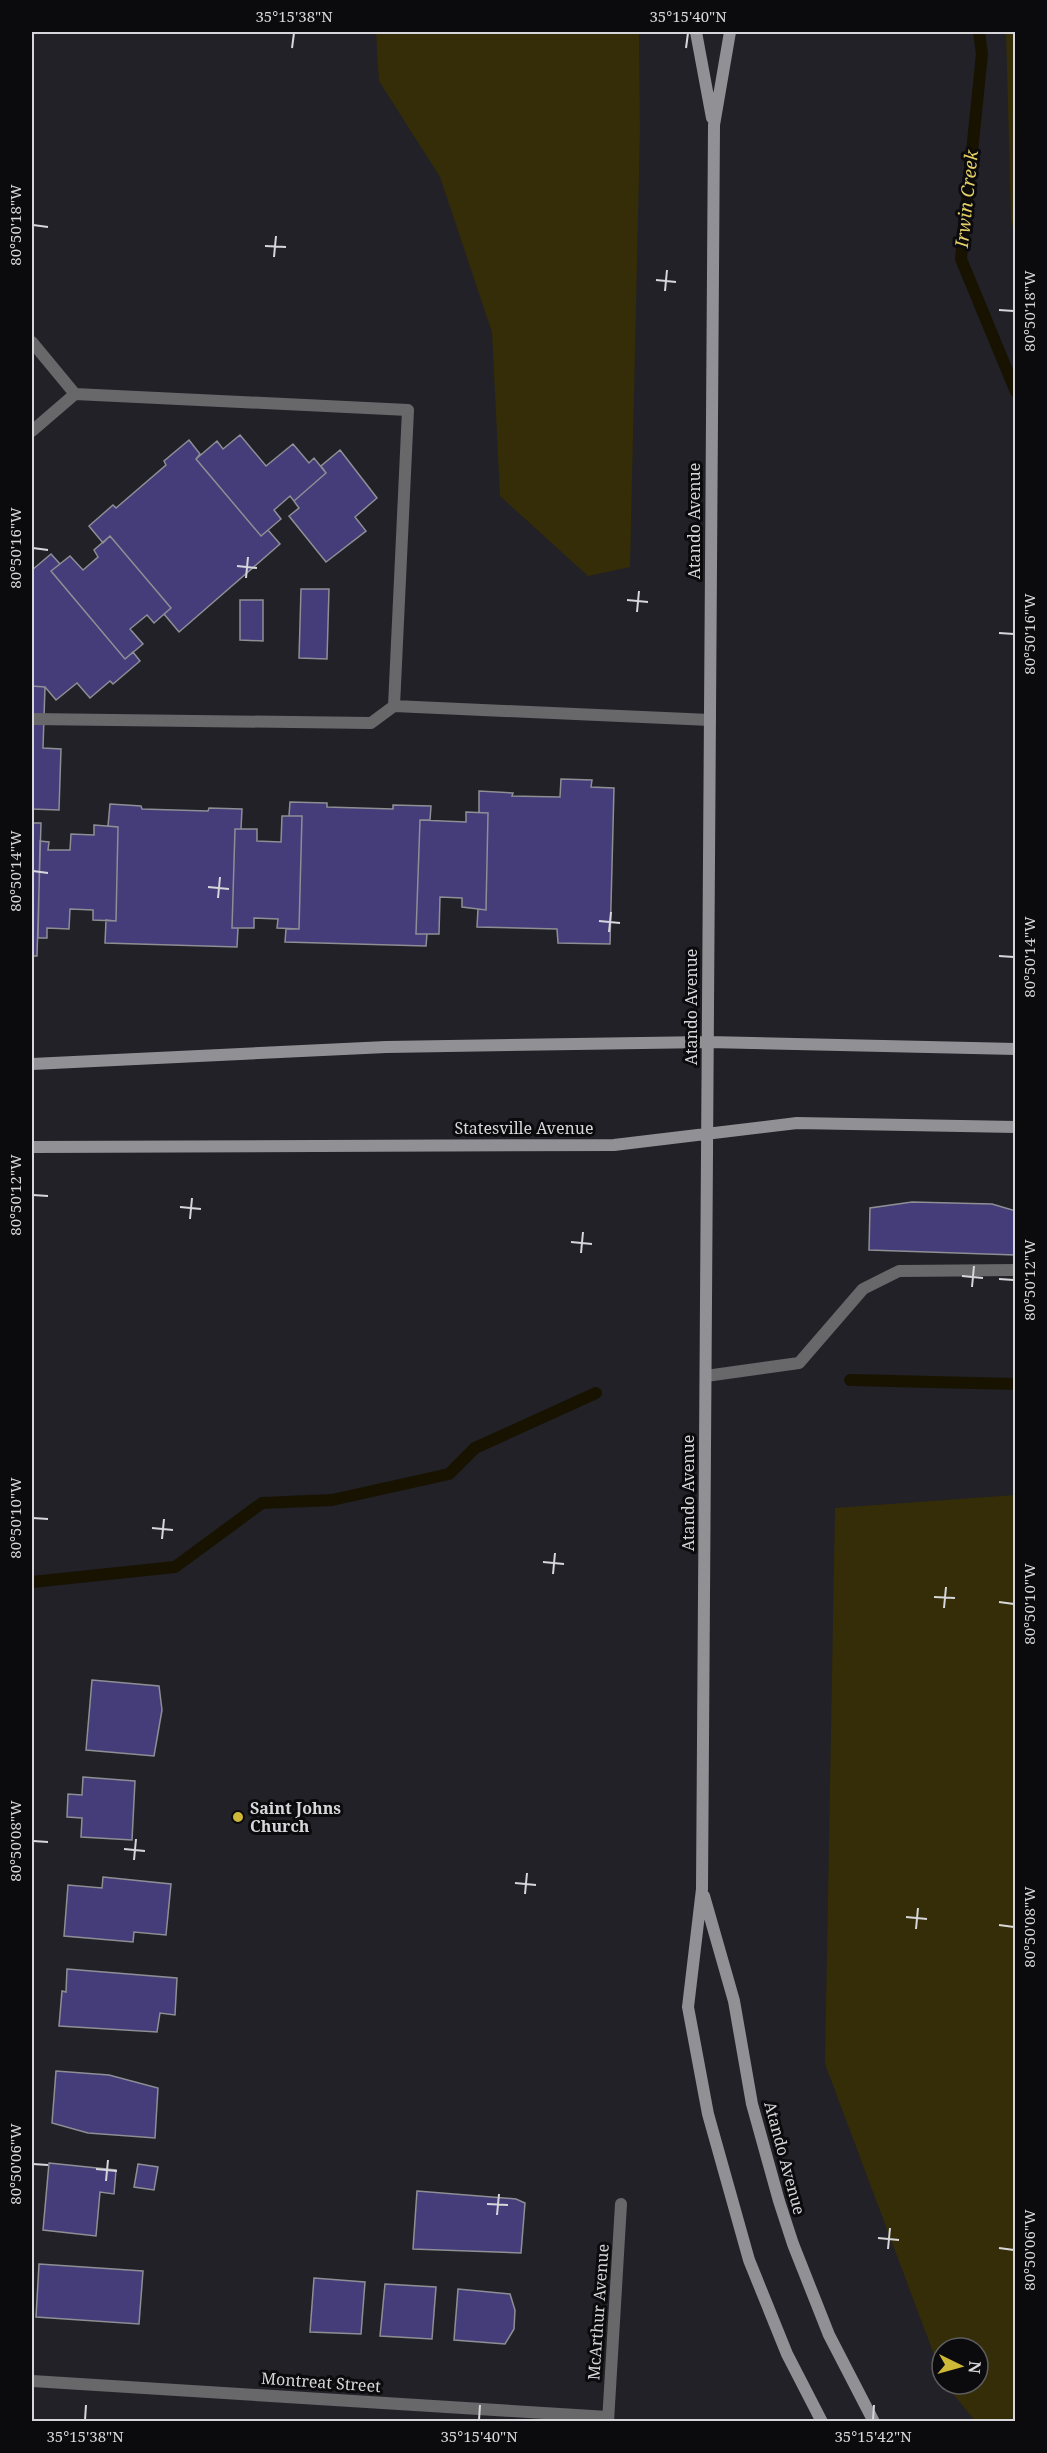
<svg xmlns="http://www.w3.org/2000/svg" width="1047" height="2453" viewBox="0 0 1047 2453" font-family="'Noto Serif',serif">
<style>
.green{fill:#342d07}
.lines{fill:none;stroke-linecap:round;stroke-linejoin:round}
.stream{stroke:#181300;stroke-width:12}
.building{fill:#453d79;stroke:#8e8e95;stroke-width:1.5}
.service{stroke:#68686b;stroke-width:12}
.minor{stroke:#68686b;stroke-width:12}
.secondary{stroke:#909095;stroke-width:12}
.ticks{fill:none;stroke:#d7d7db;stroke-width:2}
.poi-dot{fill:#ceb837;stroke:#0b0b0e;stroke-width:2}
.labels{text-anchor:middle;stroke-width:6;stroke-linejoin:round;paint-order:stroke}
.street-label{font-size:16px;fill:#d7d7db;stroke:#0b0b0e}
.poi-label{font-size:16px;font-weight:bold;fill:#d7d7db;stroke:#0b0b0e;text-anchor:start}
.water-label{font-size:18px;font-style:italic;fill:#e3cf64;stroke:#0b0b0e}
.neatline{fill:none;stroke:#d7d7db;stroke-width:2}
.ticks-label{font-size:15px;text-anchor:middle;fill:#d7d7db}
</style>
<rect width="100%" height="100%" fill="#212127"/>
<path class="green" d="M376,32H639L640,131L630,567L588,576L500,496L492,332L440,177L379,81Z
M1006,32H1016L1015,237L1011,219Z
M1015,1495L1016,2421L976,2422L945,2384H978V2348H942V2376L825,2064L835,1508Z"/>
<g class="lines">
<path class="stream" d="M979,32L982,54L961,259L1016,392
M850,1380L1016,1384
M32,1582L175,1567L262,1503L332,1500L449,1474L475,1448L596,1393"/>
</g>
<path class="building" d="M240,435L266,466L293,444L309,463L314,458L326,473L294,501L290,496L274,510L281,519L261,536L196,459L217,441L223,449Z
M189,440L200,454L196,459L261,536L268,530L280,544L179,632L164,614L171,608L110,536L103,543L89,526L113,505L116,508L166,465L164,461Z
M340,450L377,498L355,517L366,531L326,562L289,516L299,508L294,501L326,473L321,466Z
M110,536L171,608L154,623L147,615L130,629L143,644L125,659L51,571L70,556L83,570L98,557L94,550Z
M51,554L60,564L51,571L125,659L133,652L140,661L113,684L110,681L90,698L77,683L56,700L45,687L32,686V570Z
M301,589H329L327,659L299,658Z
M240,600H263V641L240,640Z
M32,686L45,687L43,748L61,749L59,810L32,809Z
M561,779L592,780L591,787L614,788L610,944L558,943L557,929L477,927L478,909L486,910L488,813H479V791L513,793L512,796L560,797Z
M290,802L327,803V807L393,809V805L431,806L430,820H420L416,934H427L426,946L285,942L286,929H299L302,816H289Z
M110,804L141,806L142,809L208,811L209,808L242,809L241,829H235L232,928H238L237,947L105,943L106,920L116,921L118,827L108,826Z
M466,812L488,813L486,910L462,907V898L440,897L439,934H416L420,820L466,822Z
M282,816H302L299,929L277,928L278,919L254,918V928H232L235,829H257V841L281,842Z
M32,823H41L37,956H32Z
M94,825L118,827L116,921L93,920V910L70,909L69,929L47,928V938H38L40,841L49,842L48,850H70L71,834L94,835Z
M912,1202L992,1204L1016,1211L1015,1255L869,1250L870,1208Z
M92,1680L159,1686L162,1710L154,1756L86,1750Z
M83,1777L135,1781L132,1840L81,1837L82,1818L67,1817L68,1794L82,1795Z
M103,1877L171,1884L166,1935L134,1932L133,1942L64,1936L68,1885L102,1888Z
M67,1969L177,1978L175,2015L160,2013L157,2032L59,2026L62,1991L66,1992Z
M56,2071L109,2075L158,2088L155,2138L88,2133L52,2123Z
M49,2163L116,2170L114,2194L100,2192L96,2236L43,2230Z
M138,2164L158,2167L154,2190L134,2187Z
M417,2191L516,2199L525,2203L521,2253L413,2249Z
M39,2264L143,2271L139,2324L36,2317Z
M314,2278L365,2282L361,2334L310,2332Z
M385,2284L436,2287L432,2339L380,2336Z
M458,2289L510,2294L515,2310L514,2329L505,2344L454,2340Z"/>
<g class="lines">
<path class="service" d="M32,342L75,394
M32,431L75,394L408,410L394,706L710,720
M32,719L371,723L394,706
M706,1376L799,1363L863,1289L899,1271L1016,1270"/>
<path class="minor" d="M32,2381L608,2417
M608,2422L621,2204"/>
<path class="secondary" d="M696,32L712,118
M730,32L714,125L702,1889L688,2007L708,2114L749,2260L787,2354L822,2422
M32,1064L386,1047L708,1042L1016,1049
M32,1147L614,1145L797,1123L1016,1127
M704,1896L734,2001L752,2104L779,2201L793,2244L829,2335L874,2422"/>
</g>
<path class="ticks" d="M292,48L294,33M686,48L688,33M33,225L48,227M265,246L286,247M274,257L276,236M656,280L676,282M665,291L667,270M999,310L1014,311M33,548L48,550M237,566L257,568M246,578L248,557M627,600L648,602M637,612L639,591M999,633L1014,634M33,871L48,873M208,887L229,889M218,898L220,877M599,921L620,923M609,932L611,912M999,956L1014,957M33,1195L48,1196M180,1207L201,1209M190,1219L192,1198M571,1242L592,1244M581,1253L583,1232M962,1276L983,1278M999,1279L1014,1280M972,1287L974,1266M33,1518L48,1519M152,1528L173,1530M162,1539L164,1519M543,1562L564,1564M553,1574L555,1553M934,1597L955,1598M999,1602L1014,1604M944,1608L946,1587M33,1841L48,1842M124,1849L145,1851M134,1860L136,1839M515,1883L536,1885M525,1894L527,1873M906,1917L927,1919M999,1925L1014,1927M916,1929L918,1908M33,2164L48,2165M96,2169L117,2171M106,2181L108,2160M487,2204L508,2205M497,2215L499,2194M878,2238L899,2240M999,2248L1014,2250M888,2249L890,2228M85,2420L86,2405M479,2420L480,2405M873,2420L874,2405"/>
<circle class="poi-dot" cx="238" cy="1817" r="6"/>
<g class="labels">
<g class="street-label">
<text transform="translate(694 521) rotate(-90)" y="6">Atando Avenue</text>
<text transform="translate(691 1007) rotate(-90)" y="6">Atando Avenue</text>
<text x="524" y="1134">Statesville Avenue</text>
<text transform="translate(688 1493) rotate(-90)" y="6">Atando Avenue</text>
<text transform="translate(785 2158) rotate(75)" y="6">Atando Avenue</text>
<text transform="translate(598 2312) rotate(-86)" y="6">McArthur Avenue</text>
<text transform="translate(321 2382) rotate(4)" y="6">Montreat Street</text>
</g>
<g class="poi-label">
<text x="250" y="1814">Saint Johns<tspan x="250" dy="18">Church</tspan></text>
</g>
<g class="water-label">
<text transform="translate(967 199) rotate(-84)" y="6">Irwin Creek</text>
</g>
</g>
<rect width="1047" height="2453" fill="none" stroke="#0b0b0e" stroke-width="66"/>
<g transform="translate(960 2366) rotate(95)"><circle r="28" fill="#0b0b0e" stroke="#5d5d60" stroke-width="1.5"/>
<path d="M0-4.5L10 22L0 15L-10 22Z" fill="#ceb837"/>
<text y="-9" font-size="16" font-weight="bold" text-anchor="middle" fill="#d7d7db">N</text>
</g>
<rect x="33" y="33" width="981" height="2387" class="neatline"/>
<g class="ticks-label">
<text x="294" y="22">35°15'38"N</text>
<text x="688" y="22">35°15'40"N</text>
<text transform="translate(16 225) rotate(-90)" y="5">80°50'18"W</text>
<text transform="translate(1030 311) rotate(-90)" y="5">80°50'18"W</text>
<text transform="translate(16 548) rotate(-90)" y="5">80°50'16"W</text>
<text transform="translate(1030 634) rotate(-90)" y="5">80°50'16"W</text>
<text transform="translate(16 871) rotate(-90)" y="5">80°50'14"W</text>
<text transform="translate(1030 957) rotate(-90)" y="5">80°50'14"W</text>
<text transform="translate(16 1195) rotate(-90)" y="5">80°50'12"W</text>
<text transform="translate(1030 1280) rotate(-90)" y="5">80°50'12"W</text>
<text transform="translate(16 1518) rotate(-90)" y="5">80°50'10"W</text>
<text transform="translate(1030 1604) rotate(-90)" y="5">80°50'10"W</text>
<text transform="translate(16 1841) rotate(-90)" y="5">80°50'08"W</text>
<text transform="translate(1030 1927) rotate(-90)" y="5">80°50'08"W</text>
<text transform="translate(16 2164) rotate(-90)" y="5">80°50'06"W</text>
<text transform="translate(1030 2250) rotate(-90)" y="5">80°50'06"W</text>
<text x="85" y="2442">35°15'38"N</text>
<text x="479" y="2442">35°15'40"N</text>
<text x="873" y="2442">35°15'42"N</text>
</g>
</svg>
